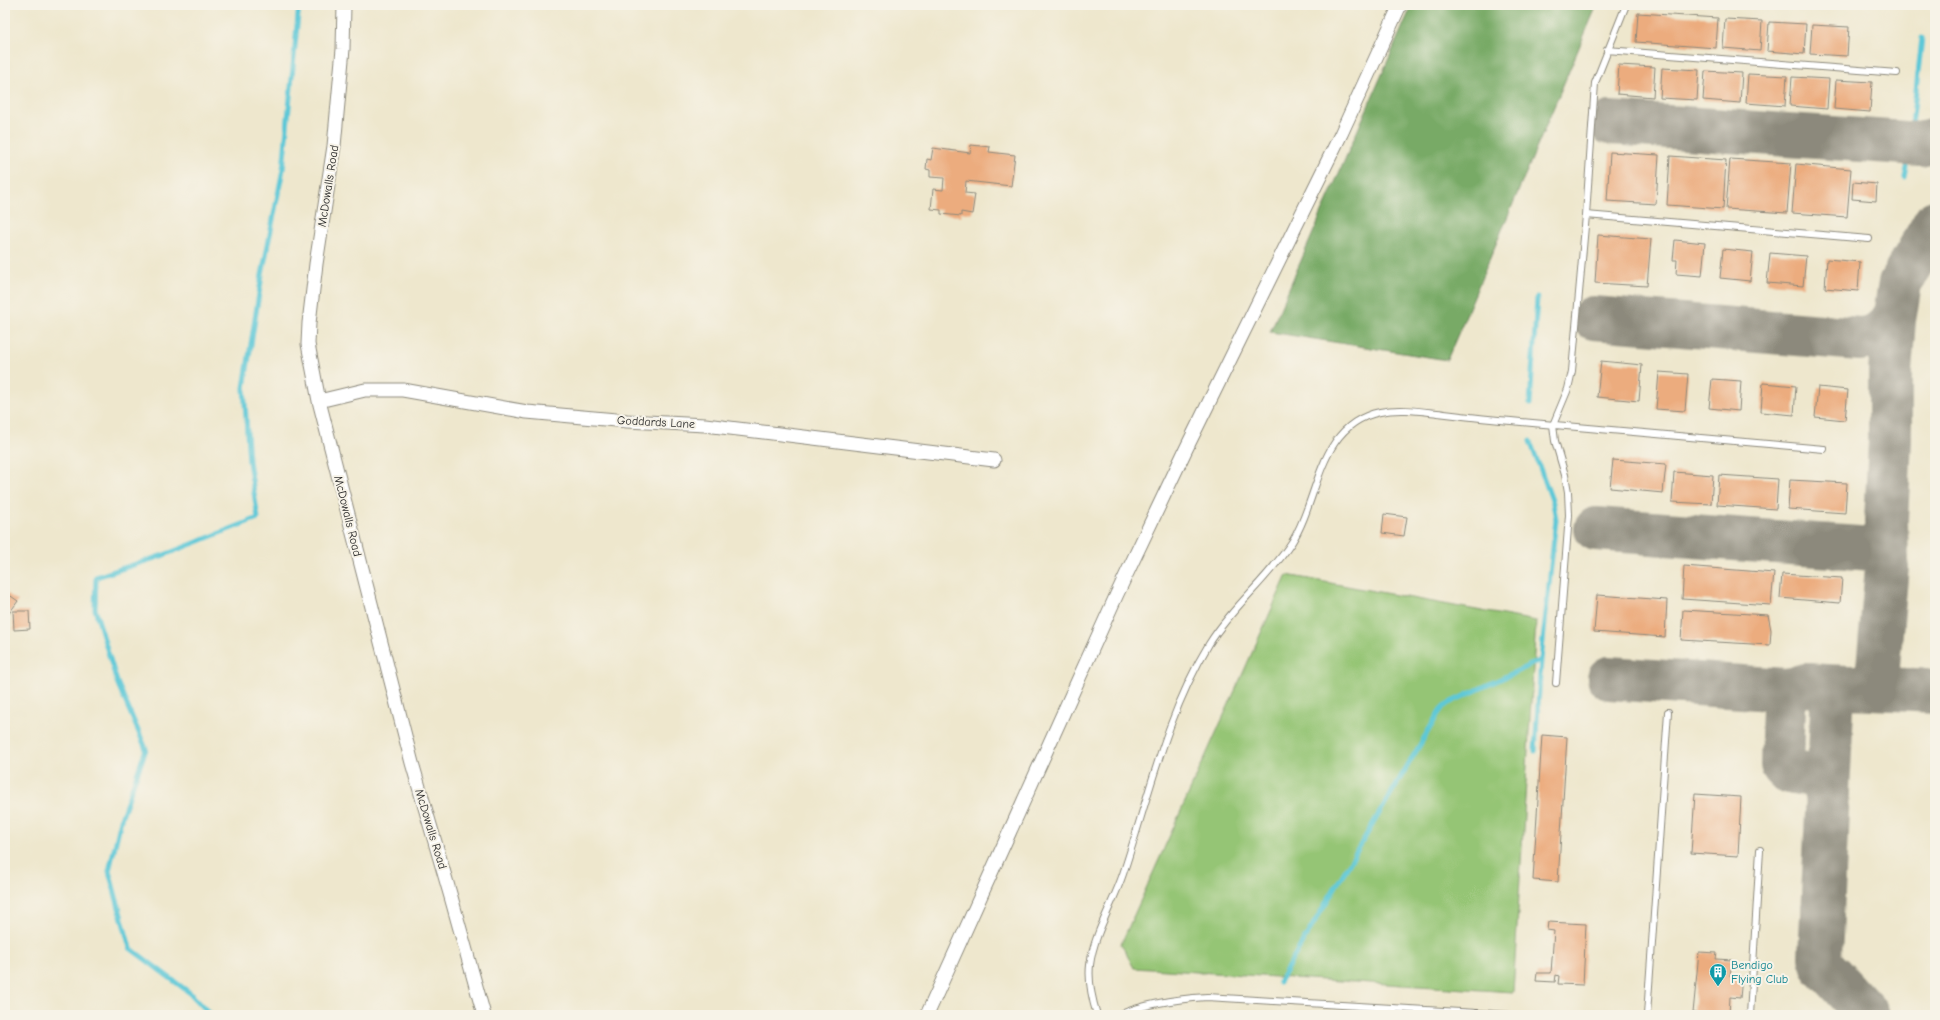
<svg xmlns="http://www.w3.org/2000/svg" width="1940" height="1020" viewBox="0 0 1940 1020" font-family="'Comic Neue',sans-serif">
<style>
.green{fill:#95c575;stroke:#607850}
.forest{fill:#78aa66;stroke:#526a48}
.lines{fill:none;stroke-linecap:round;stroke-linejoin:round}
.stream{stroke:#5dc8d7;stroke-width:5}
.taxiway{stroke:#8c897c;stroke-width:44}
.building{fill:#ecac7e}
.service-casing{stroke:#8c897c;stroke-width:8}
.minor-casing{stroke:#8c897c;stroke-width:15}
.service{stroke:#fff;stroke-width:6}
.minor{stroke:#fff;stroke-width:13}
.labels{text-anchor:middle;stroke-width:4;stroke-linejoin:round;paint-order:stroke}
.street-label{font-size:12px;fill:#2b2b2b;stroke:#f7f3e8}
.culture-label{font-size:12px;fill:#0d838f;stroke:#f7f3e8;text-anchor:start}
</style>
<rect width="100%" height="100%" fill="#f7f3e8"/>
<filter id="ink" filterUnits="userSpaceOnUse"><feTurbulence type="fractalNoise" baseFrequency=".025" numOctaves="2"/><feDisplacementMap in="SourceGraphic" scale="8" xChannelSelector="R" yChannelSelector="G"/><feConvolveMatrix kernelMatrix="1 2 1 2 8 2 1 2 1" color-interpolation-filters="sRGB"/></filter>
<filter id="wash" filterUnits="userSpaceOnUse"><feTurbulence type="fractalNoise" baseFrequency=".012" numOctaves="4" result="noise"/><feDisplacementMap in="SourceGraphic" scale="16" xChannelSelector="R" yChannelSelector="G"/><feGaussianBlur stdDeviation="0.9" result="paint"/><feColorMatrix in="noise" values="0 0 0 0 0 0 0 0 0 0 0 0 0 0 0 0 0 1.4 0 .05"/><feComposite in="paint" operator="in"/></filter>
<g filter="url(#wash)">
<rect width="100%" height="100%" fill="#eee7cd"/>
<path class="green" d="M1287,575L1536,621L1513,992L1134,968L1121,944Z"/>
<path class="forest" d="M1412,5H1597L1447,360L1270,332Z"/>
<g class="lines">
<path class="stream" d="M1912,125L1922,38
M1905,177L1907,167
M1530,404L1537,298
M1530,441L1553,503L1556,519L1541,660L1535,751
M1279,982L1440,711L1447,704L1541,660
M211,1015L190,993L130,948L109,871L122,816L146,749L117,682L95,609L96,577L164,555L258,518L249,461L244,388L262,275L283,169L299,5"/>
<path class="taxiway" d="M1610,123L1920,144L1935,140
M1593,318L1860,339C1877,337 1887,330 1894,315
M1596,529L1873,549C1882,552 1885,558 1887,567
M1609,678L1786,690L1796,688
M1812,685C1824,688 1831,696 1832,709L1820,957L1823,966L1868,1015
M1857,687C1869,685 1876,678 1878,666L1887,567L1886,521L1890,440V372L1894,320L1900,283L1935,222
M1827,797C1823,763 1792,783 1782,765L1784,707C1786,694 1794,687 1806,685L1935,691"/>
</g>
<g id="blocks">
<path class="building" d="M1638,13L1718,18L1716,48L1636,42Z
M1725,19L1762,21L1760,51L1723,48Z
M1769,22L1806,24L1804,54L1767,51Z
M1812,25L1849,27L1847,56L1810,54Z
M1619,65L1655,67L1653,97L1617,94Z
M1662,68L1699,70L1697,100L1660,98Z
M1705,71L1742,73L1740,103L1703,100Z
M1748,74L1787,76L1785,106L1746,103Z
M1792,77L1829,79L1827,109L1790,106Z
M1836,80L1872,82L1870,112L1834,109Z
M971,145L990,147L989,152L1015,155L1011,186L966,181L965,193L975,194L972,214L961,212V216L941,214V210L931,209L933,189L943,190L944,178L930,177V170L926,169L927,159L931,160L933,148L970,153Z
M1610,152L1659,155L1656,204L1607,201Z
M1670,156L1726,160L1723,209L1667,205Z
M1730,159L1791,163L1787,213L1726,209Z
M1796,164L1851,169L1847,217L1792,213Z
M1853,182L1877,184L1876,201L1852,199Z
M1598,235L1651,239L1647,286L1595,283Z
M1675,240L1705,243L1702,276L1676,274L1677,260H1673Z
M1723,249L1753,252L1750,281L1720,278Z
M1770,253L1806,256L1803,286L1767,283Z
M1827,259L1860,262L1858,291L1825,288Z
M1601,361L1642,365L1639,401L1597,397Z
M1659,372L1688,374L1685,411L1656,409Z
M1712,379L1741,381L1739,411L1709,408Z
M1763,383L1796,386L1794,415L1761,412Z
M1818,387L1848,390L1845,420L1815,417Z
M1613,460L1666,464L1663,493L1610,488Z
M1674,472L1713,475L1711,504L1672,502Z
M1719,475L1778,479L1776,509L1717,505Z
M1790,480L1847,483L1845,513L1788,509Z
M1384,514L1407,517L1404,536L1382,533Z
M1684,566L1774,573L1771,605L1682,599Z
M1782,574L1842,578L1840,603L1780,598Z
M5,592L18,601L5,619Z
M1597,595L1667,600L1665,637L1594,632Z
M1683,610L1768,615L1771,630L1770,645L1681,640Z
M13,611H29L30,629L14,630Z
M1542,735L1567,737L1558,882L1533,880Z
M1695,794L1741,797L1738,856L1691,853Z
M1548,922L1586,924L1583,985L1558,984L1559,976L1556,975L1555,982L1536,981L1537,973H1551L1554,931L1547,930Z
M1699,952L1717,953L1716,959L1732,960L1730,976L1742,977L1740,998L1730,997L1729,1015L1693,1013Z"/>
</g>
</g>
<g filter="url(#ink)">
<use href="#blocks" fill-opacity="0" stroke="#8c897c" stroke-width="1"/>
<g class="lines">
<defs>
<path id="service" d="M1607,50L1897,73
M1586,215L1869,239
M1556,683L1569,515L1568,492L1565,475L1555,441L1553,425L1568,389L1572,371L1586,215L1595,83L1626,5
M1097,1015C1092,999 1088,982 1090,965C1094,933 1113,904 1123,874C1149,796 1166,715 1209,644C1232,607 1268,579 1292,542C1320,498 1317,425 1380,412C1399,408 1419,411 1437,413C1462,416 1486,419 1511,421C1615,431 1719,440 1824,449
M1119,1015C1146,1003 1177,999 1207,997L1511,1015
M1647,1015L1668,712
M1750,1015L1760,850"/>
<path id="minor" d="M344,5L343,49L334,146L316,264L309,323L308,344L319,401L412,763L451,897L484,1015
M319,401L365,390H403L527,412L627,421L705,425L994,460
M927,1015L1117,594L1186,449L1341,134L1400,5"/>
</defs>
<use href="#service" class="service-casing"/>
<use href="#minor" class="minor-casing"/>
<use href="#service" class="service"/>
<use href="#minor" class="minor"/>
</g>
</g>
<defs>
<symbol id="building-pin" viewBox="-11 -11 22 30"><path d="M0 17L-7.5 6A9.5 9.5 0 1 1 7.5 6Z" fill="#0f9aa8" stroke="#f7f3e8"/><path d="M-4-6H4V6H1V3H-1V6H-4ZM-2.5-4.3h1.7v1.8h-1.7ZM.8-4.3h1.7v1.8H.8ZM-2.5-1h1.7V.8h-1.7ZM.8-1h1.7V.8H.8Z" fill="#fff"/></symbol>
</defs>
<g fill-rule="evenodd">
<use href="#building-pin" x="1708" y="962" width="20" height="27"/>
</g>
<g class="labels">
<g class="street-label">
<text transform="translate(328 186) rotate(-81)" y="4">McDowalls Road</text>
<text transform="translate(656 422) rotate(3)" y="4">Goddards Lane</text>
<text transform="translate(348 516) rotate(76)" y="4">McDowalls Road</text>
<text transform="translate(431 829) rotate(73)" y="4">McDowalls Road</text>
</g>
<g class="culture-label">
<text x="1731" y="969">Bendigo<tspan x="1731" dy="14">Flying Club</tspan></text>
</g>
</g>
<rect width="1940" height="1020" fill="none" stroke="#f7f3e8" stroke-width="20"/>
</svg>
